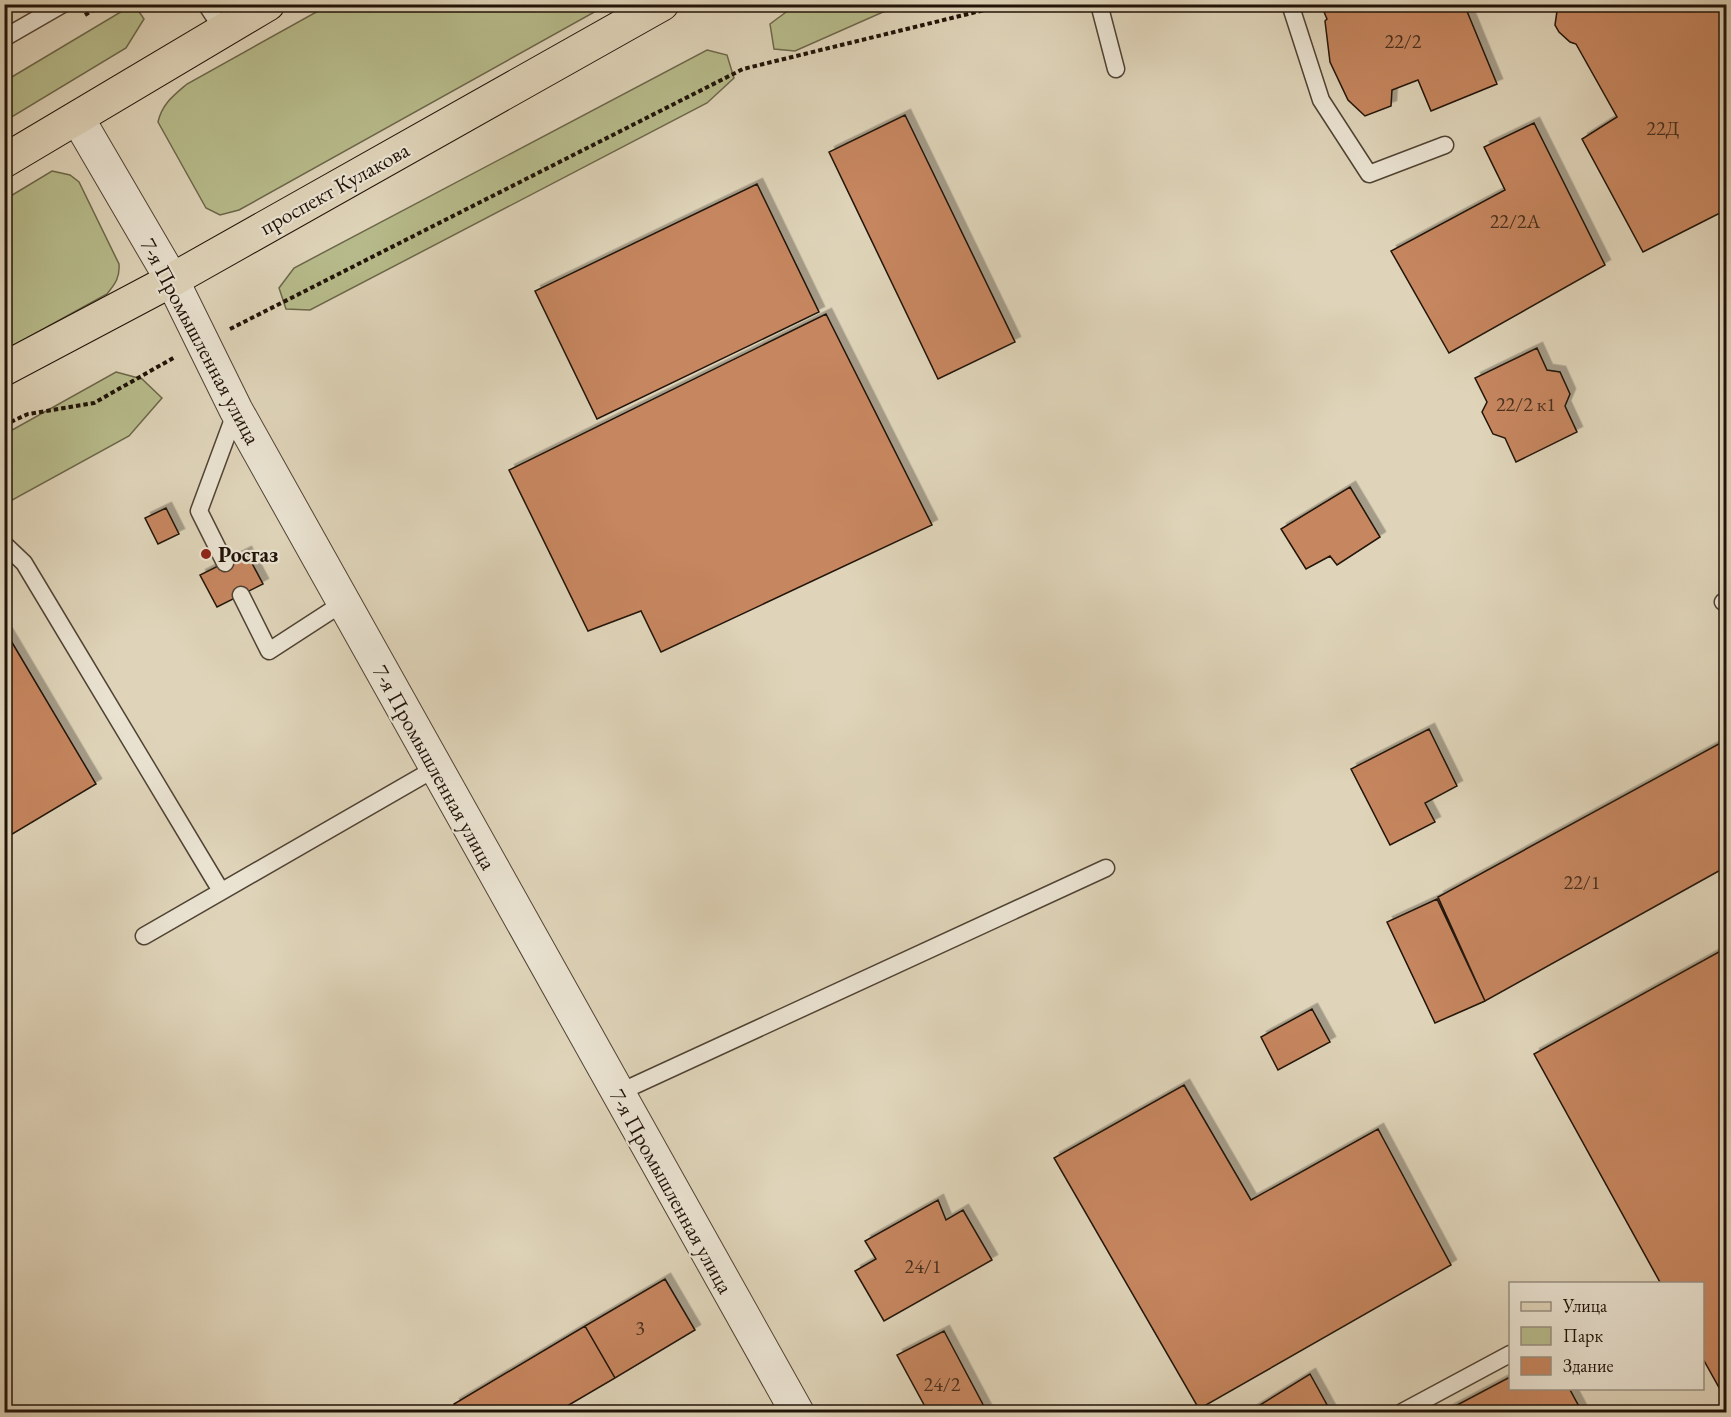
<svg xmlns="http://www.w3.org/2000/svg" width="1731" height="1417" viewBox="0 0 1731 1417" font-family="'EB Garamond',serif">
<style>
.green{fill:#b7bb8b;stroke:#6c674a;stroke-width:1.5}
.building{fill:#c6865f;stroke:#201308;stroke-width:1.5;filter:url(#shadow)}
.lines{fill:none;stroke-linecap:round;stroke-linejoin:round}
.service-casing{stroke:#504334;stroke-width:19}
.minor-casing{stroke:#504334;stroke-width:35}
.primary-casing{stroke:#201308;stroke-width:35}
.path{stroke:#201308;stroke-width:4;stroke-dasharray:4.5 3;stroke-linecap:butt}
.service{stroke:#eae3d2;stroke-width:16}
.minor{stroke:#eae3d2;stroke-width:33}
.primary{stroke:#dfd4b9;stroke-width:33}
.poi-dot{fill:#8f2418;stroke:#eae3d2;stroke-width:2}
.labels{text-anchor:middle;stroke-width:4.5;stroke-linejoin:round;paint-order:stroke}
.number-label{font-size:20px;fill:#4a301e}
.street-label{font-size:22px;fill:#201308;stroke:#eae3d2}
.poi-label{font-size:22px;font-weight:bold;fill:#201308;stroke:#eae3d2;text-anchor:start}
</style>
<defs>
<filter id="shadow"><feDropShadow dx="5.5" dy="-5.5" stdDeviation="0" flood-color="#0004"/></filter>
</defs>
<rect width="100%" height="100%" fill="#dfd4b9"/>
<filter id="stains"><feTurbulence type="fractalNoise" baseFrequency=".00333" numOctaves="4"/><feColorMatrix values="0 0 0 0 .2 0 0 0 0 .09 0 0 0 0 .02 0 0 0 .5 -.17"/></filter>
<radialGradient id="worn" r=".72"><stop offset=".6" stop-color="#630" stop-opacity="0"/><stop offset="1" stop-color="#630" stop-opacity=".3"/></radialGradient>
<path class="green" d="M134,4L144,19L126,48L5,121V81Z
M797,4H917V5L883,12L795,51L774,49L770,24Z
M329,5V4L607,5L239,210L220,215L206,208L158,122C162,104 173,96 187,84Z
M707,50L727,55L734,78L707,103L310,310L286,309L279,288L294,268Z
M52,171L70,175L79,182L119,264C120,278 115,284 107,294L5,350L4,200Z
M116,372L142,379L162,398L129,436L5,504V434Z"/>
<path class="building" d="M1327,4H1339L1342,8L1350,9L1360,4H1464L1497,84L1431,111L1418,80L1392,90L1391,106L1365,116L1348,100L1330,62L1325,21L1327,19L1322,7Z
M1558,4H1726V210L1643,252L1582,139L1617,117L1576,44L1570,42L1559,32L1555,25Z
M905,115L1015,342L938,379L829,152Z
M1534,123L1605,265L1449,353L1391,251L1505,190L1484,147Z
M757,184L819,312L597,419L535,291Z
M826,314L932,525L661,652L641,611L588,631L509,470Z
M1537,348L1547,370L1560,372L1570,394L1565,406L1577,432L1516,462L1505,438L1493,434L1482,412L1487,402L1475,378Z
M1350,487L1380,537L1337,565L1330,556L1306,569L1281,529Z
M166,508L179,534L158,544L145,518Z
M246,552L263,584L217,607L200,575Z
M7,634L96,784L4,839V635Z
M1429,729L1457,786L1425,803L1435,822L1390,845L1351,769Z
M1726,740V867L1485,1001L1438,897Z
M1437,899L1485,1001L1435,1023L1387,922Z
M1726,948V1400L1702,1357V1284H1661L1534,1054Z
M1312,1009L1330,1042L1278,1070L1261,1037Z
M1184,1085L1251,1200L1378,1129L1451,1265L1199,1409L1054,1158Z
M938,1200L946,1220L963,1210L992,1260L884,1321L855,1271L876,1259L865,1241Z
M665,1279L695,1330L615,1378L585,1326Z
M585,1326L615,1378L557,1412H459L454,1404Z
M944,1331L987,1412H928L897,1355Z
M1310,1374L1331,1412H1253L1252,1410Z
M1510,1377V1388H1569L1582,1412H1444Z"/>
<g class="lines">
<defs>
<path id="service" d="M206,4L223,30
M1099,4L1116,69
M1290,4L1321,100L1369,174L1445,145
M4,38L63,4
M4,544L24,563L221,891
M225,563L199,511L236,411
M241,595L269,651L343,603
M1723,602L1726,601
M144,936L436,768
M618,1093L1106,868
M1402,1412L1510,1354"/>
<path id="minor" d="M78,119L172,280L236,410L797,1412"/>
<path id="primary" d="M4,161L268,4
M4,369L172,280L662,4"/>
</defs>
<use href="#service" class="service-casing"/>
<use href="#minor" class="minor-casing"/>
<use href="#primary" class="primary-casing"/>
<path class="path" d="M85,15L103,4
M230,329L743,69L1009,4
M4,425L28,414L94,403L175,357"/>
<use href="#service" class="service"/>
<use href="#minor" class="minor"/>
<use href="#primary" class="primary"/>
</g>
<circle class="poi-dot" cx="206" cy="554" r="6"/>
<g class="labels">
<g class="number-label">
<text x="1403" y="48">22/2</text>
<text x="1663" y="135">22Д</text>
<text x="1515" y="228">22/2А</text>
<text x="1526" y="411">22/2 к1</text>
<text x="1582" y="889">22/1</text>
<text x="923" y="1273">24/1</text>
<text x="640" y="1335">3</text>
<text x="942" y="1391">24/2</text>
</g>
<g class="street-label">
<text transform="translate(334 188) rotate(-29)" y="8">проспект Кулакова</text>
<text transform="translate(201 341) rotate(62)" y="8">7-я Промышленная улица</text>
<text transform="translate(435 767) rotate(61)" y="8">7-я Промышленная улица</text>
<text transform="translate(672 1191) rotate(61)" y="8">7-я Промышленная улица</text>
</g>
<g class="poi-label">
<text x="218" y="562">Росгаз</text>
</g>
</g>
<rect width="1731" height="1417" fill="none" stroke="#dfd4b9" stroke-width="24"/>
<rect x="6" y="6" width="1719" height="1405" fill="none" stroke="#201308" stroke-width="3"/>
<rect x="12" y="12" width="1707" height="1393" fill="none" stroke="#201308" stroke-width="1.5"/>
<rect x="1509" y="1282" width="195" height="108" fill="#eae3d2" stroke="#999081" stroke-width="1.5"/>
<rect x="1521" y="1302" width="30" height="9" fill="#dfd4b9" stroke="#999081" stroke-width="1.5"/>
<text x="1563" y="1312" font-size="18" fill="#201308">Улица</text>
<rect x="1521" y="1327" width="30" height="18" fill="#b7bb8b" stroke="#999081" stroke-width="1.5"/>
<text x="1563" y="1342" font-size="18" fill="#201308">Парк</text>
<rect x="1521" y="1357" width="30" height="18" fill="#c6865f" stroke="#999081" stroke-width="1.5"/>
<text x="1563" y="1372" font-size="18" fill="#201308">Здание</text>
<rect width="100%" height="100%" filter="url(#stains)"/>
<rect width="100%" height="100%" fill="url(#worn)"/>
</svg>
